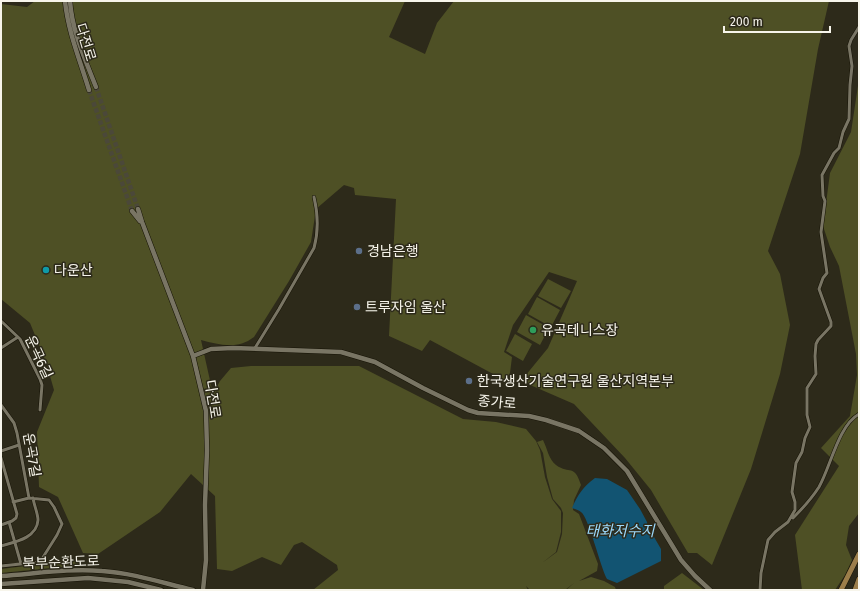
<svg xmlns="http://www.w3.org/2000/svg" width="860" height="591" viewBox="0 0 860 591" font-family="'Fira Sans','Noto Sans KR',sans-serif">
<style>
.green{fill:#4e5025}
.water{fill:#125472}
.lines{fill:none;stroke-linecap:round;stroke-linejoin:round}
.secondary-tunnel{stroke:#4b4839;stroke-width:4.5;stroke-dasharray:4.5 2;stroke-linecap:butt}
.minor-casing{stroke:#151205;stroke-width:4}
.secondary-casing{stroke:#151205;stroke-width:5.5}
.trunk-casing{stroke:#151205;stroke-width:6}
.minor{stroke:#797564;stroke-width:3}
.secondary{stroke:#797564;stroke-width:4.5}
.trunk{stroke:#9c7e4a;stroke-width:5}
.service-dot{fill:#5c6f8a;stroke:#2d2a1a;stroke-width:1.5}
.culture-dot{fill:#0f9aa8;stroke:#2d2a1a;stroke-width:1.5}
.leisure-dot{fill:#2e9e5b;stroke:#2d2a1a;stroke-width:1.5}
.labels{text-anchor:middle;stroke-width:3;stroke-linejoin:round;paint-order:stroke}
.street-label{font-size:14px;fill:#f7f5eb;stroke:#2d2a1a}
.poi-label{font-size:14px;fill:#f7f5eb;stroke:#2d2a1a;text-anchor:start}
.water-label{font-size:15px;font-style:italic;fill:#9bd8fa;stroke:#2d2a1a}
</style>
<rect width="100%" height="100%" fill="#2d2a1a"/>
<path class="green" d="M35,1H405L389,37L425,54L437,23L454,1H829L818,49L800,154L768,251L780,274L790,325L780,374L751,469L712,565L697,553H688L651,490L625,458L574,404L521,381L548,348L577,281L549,272L513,325L504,352L512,357L510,373L505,384L495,377V375L430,340L422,351L389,336L396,199L355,195L354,188L344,185L316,209L311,242L289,281L254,337C237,350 220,345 201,340L213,394L220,381L231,368L251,366H359L463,419L496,422L526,429L536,441L540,450L545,477L552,499L561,511V532L556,552L542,563L557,552L562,534L563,513L561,508L553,499L547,477L543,453L537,442L543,440C547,448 549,460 556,465C570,475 574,463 581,485L574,500L573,510L579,514L598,564L597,571L579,581L591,577L604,581L615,587L616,590H566L574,583L565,590H530L526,586L528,590H313L338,570L337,565L302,542L294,545L281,565L262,557L232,571L217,569L215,496L191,474L160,512L98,554L83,553L58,497L39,487L37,432L54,390L46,362L30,323L1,299V4L27,7Z
M859,79V513L849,526L846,545L852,560L845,575L835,590H802L795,535L839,466L821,448L850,416L857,375L856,354L839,266L830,247L823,226L830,173L851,132Z
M548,279L571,291L561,308L538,296Z
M537,297L560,310L551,327L528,314Z
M526,315L549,328L540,345L517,332Z
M515,334L532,344L523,361L506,351Z
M75,560L80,565L1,573V569Z
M682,573L704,590H664V586Z"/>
<path class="water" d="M595,478L607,479L627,490L640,509L647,522L648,530L654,537L661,549V561L617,583L607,579C600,566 589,518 581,512C579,510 575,509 572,508C578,494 583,487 595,478Z"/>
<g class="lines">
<path class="secondary-tunnel" d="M96,87L138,209
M89,90L132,211"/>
<defs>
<path id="minor" d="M1,321L20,339L40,379L42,385L40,410
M1,348L18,337
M255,348L279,309L314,248C319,230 318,214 314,197
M1,405L14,423L17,433L29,498L13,502
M1,451L19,445
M1,458L17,514L16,518L12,521L1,525
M793,518C802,509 812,498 819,487C831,466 838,426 859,414
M9,522L21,564
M1,546C15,542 37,538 38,520C38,514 34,505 33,498
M1,566L40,562L57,535L62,524L54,507L49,500L29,498
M760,590L761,573L768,540L775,532L788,522L795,510V502L792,492L796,463L802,452L805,438L810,427L807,415V388L816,374L815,356L816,344L818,340L831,326V322L819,289L823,278L827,273L821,232L825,201L823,196L822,175L834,153L839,148L843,132L849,119L850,85L852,66L849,46L851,40L859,27"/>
<path id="secondary" d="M65,1C68,32 80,60 89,90
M70,1C72,31 85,59 96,87
M138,209L142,222L193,356L206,411L207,450L205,505L206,560L203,590
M132,211L140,221
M193,356L211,349L233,348L341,352L375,362L423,388L468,410L478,413L529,416L546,420L579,431L604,448L627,471L681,560L695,576L710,590
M1,576C34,574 69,568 102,571C133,573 163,583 193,590
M1,584L88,578L128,582L161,590"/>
<path id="trunk" d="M841,590L859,554
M855,590L859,579"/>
</defs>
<use href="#minor" class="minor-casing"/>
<use href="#secondary" class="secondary-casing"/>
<use href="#trunk" class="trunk-casing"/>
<use href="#minor" class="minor"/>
<use href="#secondary" class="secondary"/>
<use href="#trunk" class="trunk"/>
</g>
<g class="service-dot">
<circle cx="359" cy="251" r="4"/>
<circle cx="357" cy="307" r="4"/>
<circle cx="469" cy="381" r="4"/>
</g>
<circle class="culture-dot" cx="46" cy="270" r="4"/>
<circle class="leisure-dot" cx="533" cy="330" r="4"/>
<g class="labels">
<g class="street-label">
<text transform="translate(86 42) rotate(73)" y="5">다전로</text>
<text transform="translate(39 357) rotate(65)" y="5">운곡6길</text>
<text transform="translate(213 399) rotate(81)" y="5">다전로</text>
<text transform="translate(497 402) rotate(5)" y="5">종가로</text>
<text transform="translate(32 455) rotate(80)" y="5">운곡7길</text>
<text transform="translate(61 562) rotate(-2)" y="5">북부순환도로</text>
</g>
<g class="poi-label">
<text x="367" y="256">경남은행</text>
<text x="54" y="275">다운산</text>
<text x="365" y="312">트루자임 울산</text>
<text x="541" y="335">유곡테니스장</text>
<text x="477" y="386">한국생산기술연구원 울산지역본부</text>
</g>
<g class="water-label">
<text x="620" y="536">태화저수지</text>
</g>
</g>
<rect width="860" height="591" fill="none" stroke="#f7f5eb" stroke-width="4"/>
<path d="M724 26v6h106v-6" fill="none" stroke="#f7f5eb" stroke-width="2"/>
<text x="730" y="26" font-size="12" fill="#f7f5eb" stroke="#2d2a1a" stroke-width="3" paint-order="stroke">200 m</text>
</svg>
